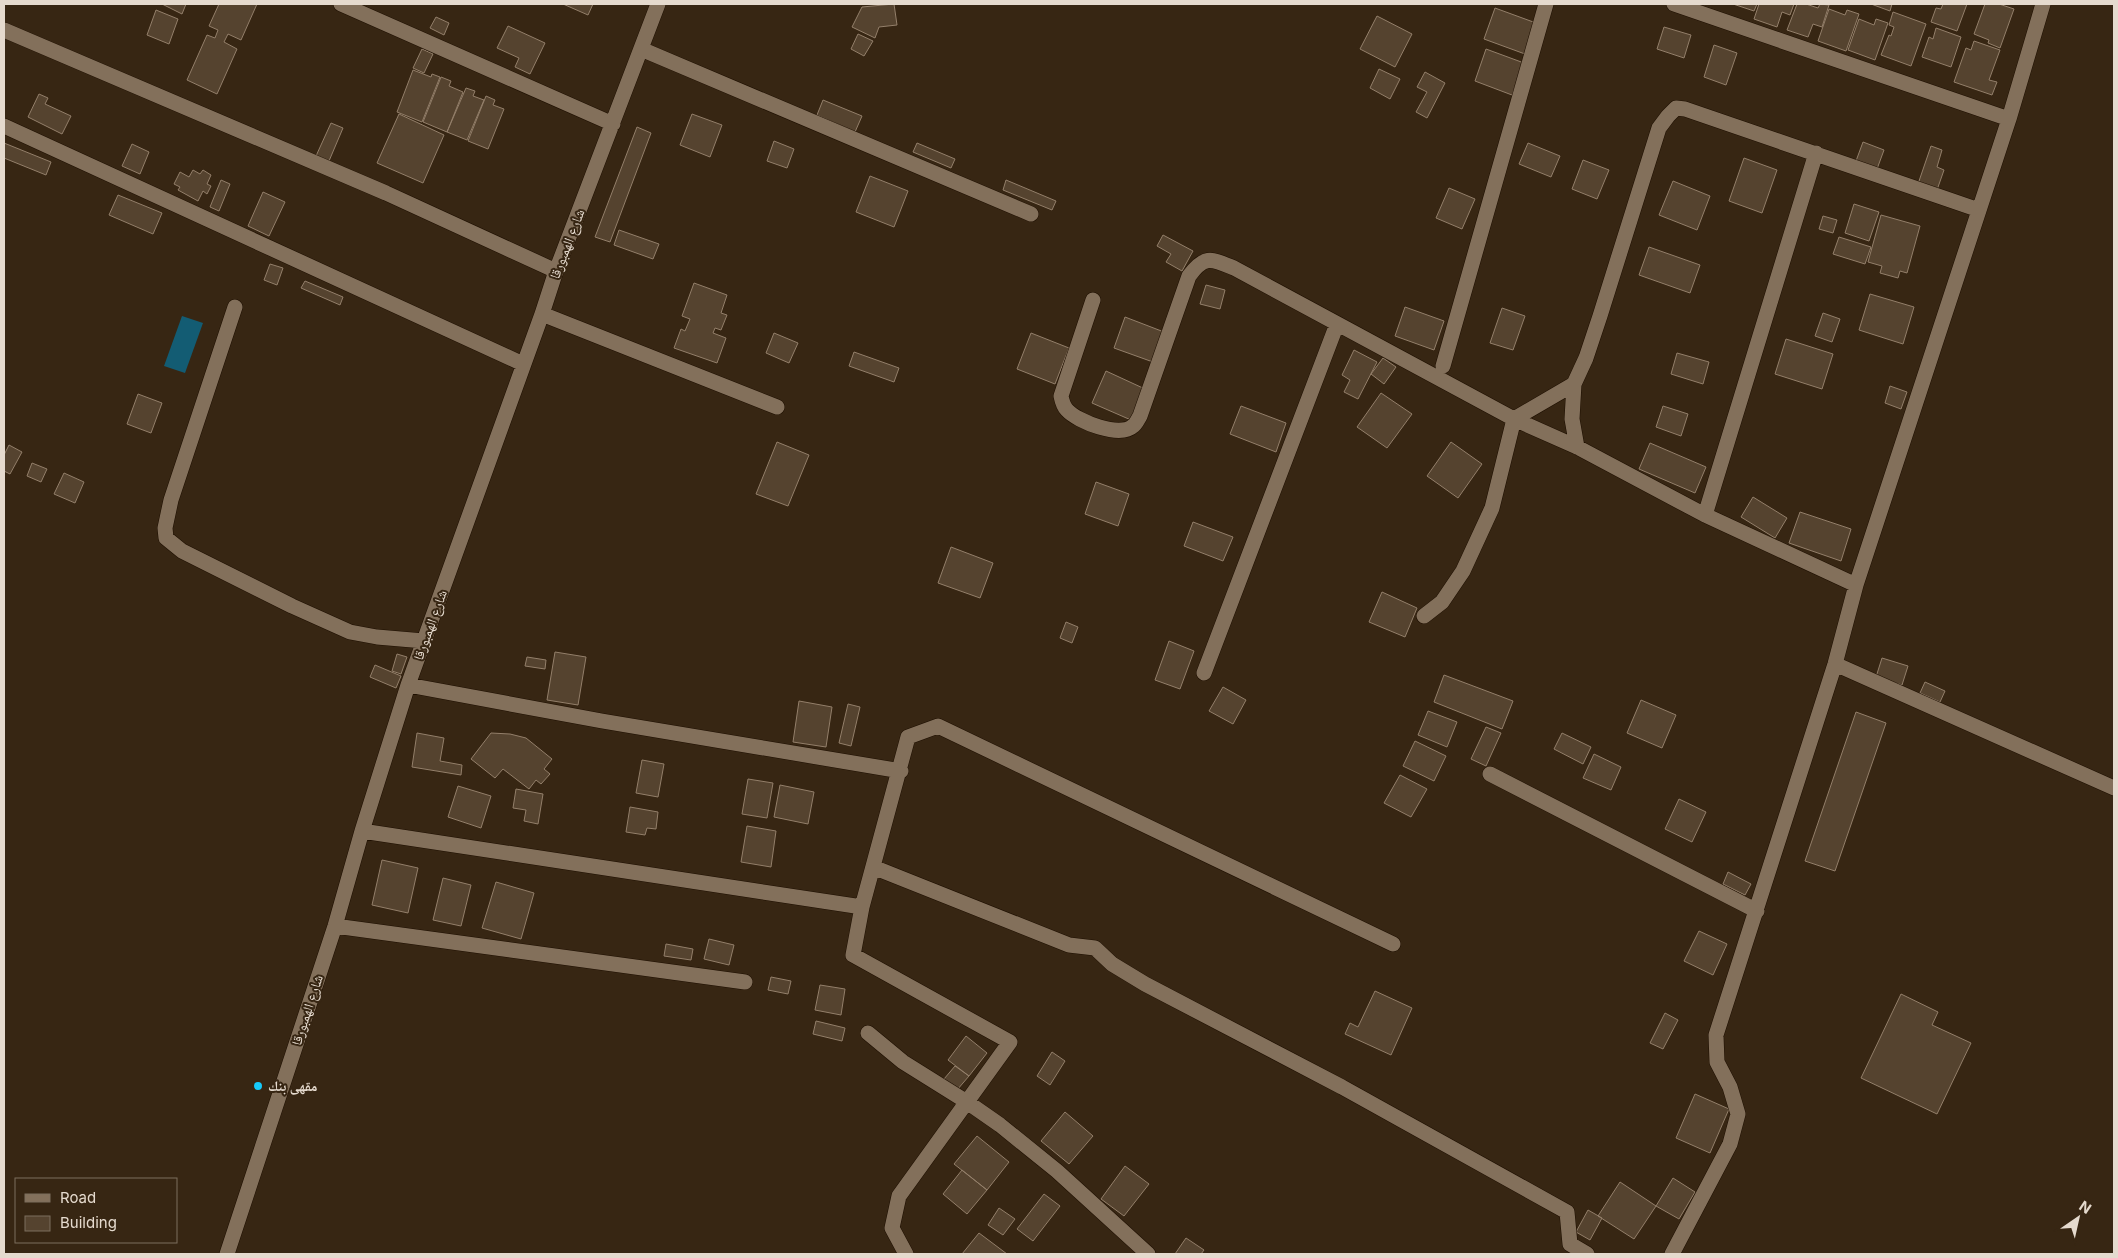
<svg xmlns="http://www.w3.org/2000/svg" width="2118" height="1258" viewBox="0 0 2118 1258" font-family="Inter,'Noto Naskh Arabic',sans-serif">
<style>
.water{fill:#135c73}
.building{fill:#55432f;stroke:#937f6a}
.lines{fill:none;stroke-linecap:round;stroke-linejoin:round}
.minor-casing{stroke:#1e0f00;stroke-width:16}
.minor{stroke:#83705b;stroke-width:15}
.poi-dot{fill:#16cafb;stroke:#372613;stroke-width:2}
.labels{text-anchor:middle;stroke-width:4;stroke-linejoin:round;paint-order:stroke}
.street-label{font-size:14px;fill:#e5dace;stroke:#372613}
.poi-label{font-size:14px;font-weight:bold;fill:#e5dace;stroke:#372613;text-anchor:start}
</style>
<rect width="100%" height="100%" fill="#372613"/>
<path class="water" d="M182,316L203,323L185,373L164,366Z"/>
<path class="building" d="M162,4H186L182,14Z
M219,4H257L241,40L228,34L224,42L237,49L217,94L187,80L207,35L215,38L218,30L209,26Z
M563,4H593L588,15Z
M894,4L897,25L879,27L875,38L852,27L862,7Z
M1733,4H1757L1754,11Z
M1759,4H1794L1790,15L1782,12L1777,27L1754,19Z
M1797,4H1806L1818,8L1820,4L1829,5L1822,27L1813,24L1808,37L1787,30Z
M1871,4H1892L1890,11Z
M1943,4H1967L1957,31L1931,22L1936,8L1941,9Z
M1985,4H1999L2014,9L2000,48L1988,43L1989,40L1974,34Z
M1495,8L1536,23L1525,54L1484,39Z
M1829,9L1845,15L1847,10L1859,14L1846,51L1818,41Z
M156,10L178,19L169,44L147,35Z
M1893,12L1926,24L1911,66L1881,55L1889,35L1891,36L1894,27L1889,25Z
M1377,16L1412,34L1395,67L1360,49Z
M436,17L449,23L444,35L430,28Z
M1859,19L1874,25L1876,19L1888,23L1875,60L1848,50Z
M508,26L545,43L530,74L515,67L519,58L497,48Z
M1664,27L1691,35L1684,58L1657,49Z
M1936,28L1961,37L1951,67L1922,57L1929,37L1933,39Z
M858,34L873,41L864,56L851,49Z
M1974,41L2000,50L1989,80L1997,82L1992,95L1954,82L1966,48L1971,50Z
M1714,45L1737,53L1726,85L1704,77Z
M422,49L433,54L424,73L413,68Z
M1486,49L1524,63L1512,95L1475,81Z
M1379,69L1400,79L1390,99L1370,88Z
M413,70L431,77L432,74L440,77L422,122L397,112Z
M1425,72L1445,83L1427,118L1416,112L1427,92L1417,87Z
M441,77L451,81L449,86L463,92L447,132L423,122Z
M466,88L475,91L473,96L484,100L467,140L447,132Z
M39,94L48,98L45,104L71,116L62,134L28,117Z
M486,96L495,100L493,105L504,109L488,149L468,141Z
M823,100L862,116L855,132L817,115Z
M399,114L444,135L423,183L377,163Z
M692,114L722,125L710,157L680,145Z
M331,123L343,128L329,161L316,156Z
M637,127L651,133L610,242L595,237Z
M774,141L794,149L787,168L767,161Z
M1863,142L1884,150L1877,169L1856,161Z
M4,143L51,162L46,175L4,158Z
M917,143L955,159L951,168L913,152Z
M1528,143L1560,156L1551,177L1519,164Z
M132,144L149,152L140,174L122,166Z
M1931,146L1942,150L1937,167L1944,170L1937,190L1918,184Z
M1744,158L1777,170L1762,213L1729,201Z
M1583,160L1609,170L1597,199L1572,189Z
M193,170L200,174L203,170L211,175L207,184L211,186L207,194L203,191L198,201L178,190L180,187L174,184L180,172L189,177Z
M870,176L908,191L894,227L856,212Z
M221,180L230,184L219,211L210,207Z
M1006,180L1056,201L1052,210L1003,190Z
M1673,181L1710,196L1697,230L1659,215Z
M1449,188L1475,199L1462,229L1436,218Z
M263,192L285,202L269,236L248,226Z
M118,195L162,213L153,234L109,215Z
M1854,204L1879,212L1869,241L1845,233Z
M1881,215L1920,226L1907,273L1900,271L1898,278L1880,273L1882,266L1868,262Z
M1823,216L1837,220L1833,233L1819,229Z
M619,230L659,244L653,259L614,245Z
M1163,235L1193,251L1182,271L1166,262L1171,254L1157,246Z
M1839,237L1871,247L1865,264L1833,254Z
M1649,247L1700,265L1690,293L1639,275Z
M270,264L283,268L277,285L264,280Z
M305,281L343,297L340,305L301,288Z
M694,283L727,295L721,313L727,315L721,330L715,328L713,333L726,338L717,363L674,348L681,329L685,331L690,319L682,316Z
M1206,285L1225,290L1220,309L1200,304Z
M1870,294L1914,307L1903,344L1859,330Z
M1405,307L1444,321L1434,350L1395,336Z
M1502,308L1525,316L1513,350L1490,343Z
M1823,313L1840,319L1832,342L1815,336Z
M1125,317L1164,332L1153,362L1114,348Z
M774,333L798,343L789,363L766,353Z
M1031,333L1069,348L1055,384L1017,369Z
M1786,339L1833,354L1822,389L1775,374Z
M1354,350L1377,362L1358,399L1344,392L1350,380L1342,375Z
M854,352L899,368L894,382L849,366Z
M1677,353L1709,362L1703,384L1671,374Z
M1383,358L1396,367L1384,384L1371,374Z
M1106,371L1145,389L1131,420L1092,403Z
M1890,386L1907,392L1901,409L1885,403Z
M1381,393L1412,414L1387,448L1357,427Z
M138,394L162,403L151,433L127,424Z
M1241,406L1286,423L1276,452L1230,434Z
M1663,406L1688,414L1681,436L1656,427Z
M777,442L809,455L788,506L756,494Z
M1451,442L1482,464L1458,498L1427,476Z
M1650,443L1706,467L1695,493L1639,469Z
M9,445L22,452L10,474L4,471V455Z
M32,463L47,469L41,482L27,476Z
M64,473L84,482L75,503L54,494Z
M1096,482L1129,494L1118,526L1085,514Z
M1753,497L1787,518L1775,538L1741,517Z
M1800,512L1851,529L1841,561L1789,543Z
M1193,522L1233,537L1223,561L1184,546Z
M951,547L993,563L980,598L938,583Z
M1382,592L1417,608L1405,637L1369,622Z
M1066,622L1078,627L1072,643L1060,638Z
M1169,641L1194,651L1180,689L1155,680Z
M555,652L586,657L578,705L547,700Z
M397,654L407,657L401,674L392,671Z
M527,657L546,660L545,669L525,666Z
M1882,658L1908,666L1902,685L1876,677Z
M375,665L401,676L396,688L370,677Z
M1444,675L1513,701L1502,729L1434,702Z
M1925,682L1945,691L1940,702L1920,693Z
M1223,687L1246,700L1233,724L1209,711Z
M1641,700L1676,715L1662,748L1627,733Z
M799,701L832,707L826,747L793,742Z
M848,704L860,707L851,746L839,743Z
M1428,711L1457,722L1447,747L1418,735Z
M1856,712L1886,723L1835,871L1805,861Z
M1486,727L1501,733L1486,766L1471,759Z
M417,733L444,738L440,761L462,765L461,775L412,767Z
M491,733L510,734L526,738L552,759L544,769L550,774L541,784L536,780L529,789L503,769L495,778L471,759Z
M1562,733L1591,747L1583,764L1554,749Z
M1415,741L1446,756L1434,781L1403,766Z
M1594,754L1621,767L1611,790L1583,778Z
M642,760L664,764L658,797L636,793Z
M1400,775L1427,789L1411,817L1384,803Z
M748,779L773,783L767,818L742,814Z
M780,785L814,792L808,824L774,817Z
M458,786L491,796L481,828L448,817Z
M516,789L543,794L538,824L524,821L526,810L513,808Z
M1679,799L1706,812L1692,842L1665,829Z
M630,807L658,812L656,829L647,828L645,835L626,832Z
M747,826L776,831L771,867L741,862Z
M382,860L418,868L408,913L372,905Z
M1728,872L1751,884L1745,895L1723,884Z
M443,878L471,885L461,926L433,920Z
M496,882L534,893L521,939L482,928Z
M1699,931L1727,944L1713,975L1684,961Z
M709,939L734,945L729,965L704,959Z
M666,944L693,949L691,960L664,956Z
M771,977L791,981L788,994L768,990Z
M820,985L845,989L841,1015L815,1010Z
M1375,991L1412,1008L1391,1055L1345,1034L1350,1023L1358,1027Z
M1901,994L1938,1012L1932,1025L1971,1043L1937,1114L1861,1078Z
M1665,1013L1678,1020L1663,1049L1650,1043Z
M816,1021L845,1028L842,1041L813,1034Z
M966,1036L987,1053L969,1076L948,1060Z
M1052,1052L1065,1061L1050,1085L1037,1076Z
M955,1066L969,1076L957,1090L944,1079Z
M1695,1094L1729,1109L1710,1153L1676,1138Z
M1065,1112L1093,1136L1069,1164L1041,1141Z
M977,1136L1009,1162L987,1190L954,1164Z
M1125,1166L1149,1184L1124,1216L1101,1199Z
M962,1170L987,1190L967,1214L943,1194Z
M1673,1178L1695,1192L1679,1219L1656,1206Z
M1620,1182L1656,1206L1634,1239L1598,1216Z
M1044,1194L1060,1206L1033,1241L1017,1229Z
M999,1208L1015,1219L1003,1235L988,1225Z
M1588,1210L1602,1218L1590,1240L1576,1232Z
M979,1233L1007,1254H962Z
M1186,1238L1204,1250L1201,1254H1175Z"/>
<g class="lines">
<defs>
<path id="minor" d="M341,4L613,124
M1674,4L2009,119
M4,30L386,193L556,271
M641,49L1031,214
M4,126L523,364
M1093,300L1061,396C1062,401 1063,406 1067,410C1078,422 1120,438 1133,426C1136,424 1138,419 1140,416L1189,276C1205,254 1212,259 1234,268L1514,419L1577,447L1705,515L1856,585
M235,307L171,500L165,528L166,538L182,551L292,606L350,632L377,637L424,641
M542,314L777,407
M1443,366L1546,4
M1577,447L1572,419L1574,384L1586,358L1600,316L1659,128L1668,116L1676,108L1685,109L1979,210
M1705,515L1816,153
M1424,616L1442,602L1463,571L1492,508L1514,419L1574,384
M1835,664L2114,788
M1204,673L1337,324
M408,685L602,721L901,771
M1490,774L1757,911
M362,831L862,907L853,955L1010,1042L899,1196L892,1228L906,1254
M873,867L1069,945L1095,948L1112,964L1145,984L1342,1087L1567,1212L1570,1244L1587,1254
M862,907L908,737L938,726L1393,944
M335,926L745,982
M868,1033L903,1062L967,1102L1000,1125L1057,1171L1148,1254
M227,1254L335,926L362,831L408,685L542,314L556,271L658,4
M1672,1254L1730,1144L1738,1114L1730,1087L1717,1062L1716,1035L1835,664L1856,585L2009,119L2043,4"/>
</defs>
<use href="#minor" class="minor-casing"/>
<use href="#minor" class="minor"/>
</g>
<circle class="poi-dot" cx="258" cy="1086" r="5"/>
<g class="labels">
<g class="street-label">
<text transform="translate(567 244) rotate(-69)" y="5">شارع الهمبورقا</text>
<text transform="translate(430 625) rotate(-70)" y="5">شارع الهمبورقا</text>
<text transform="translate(307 1010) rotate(-72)" y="5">شارع الهمبورقا</text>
</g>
<g class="poi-label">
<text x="268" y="1091">مقهى بنك</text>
</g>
</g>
<rect width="2118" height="1258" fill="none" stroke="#e5dace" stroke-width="10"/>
<rect x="15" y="1178" width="162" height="65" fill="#372613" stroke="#7d6e5e"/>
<rect x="25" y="1194" width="25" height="8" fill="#83705b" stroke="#7d6e5e"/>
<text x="60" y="1203" font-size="15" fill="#e5dace">Road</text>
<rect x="25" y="1216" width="25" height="15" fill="#55432f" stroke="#7d6e5e"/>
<text x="60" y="1228" font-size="15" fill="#e5dace">Building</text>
<g transform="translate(2078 1218) rotate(34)" stroke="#372613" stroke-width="4" paint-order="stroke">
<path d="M0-4L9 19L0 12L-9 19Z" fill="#e5dace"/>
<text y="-8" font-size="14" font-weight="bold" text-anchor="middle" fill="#e5dace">N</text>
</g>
</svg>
